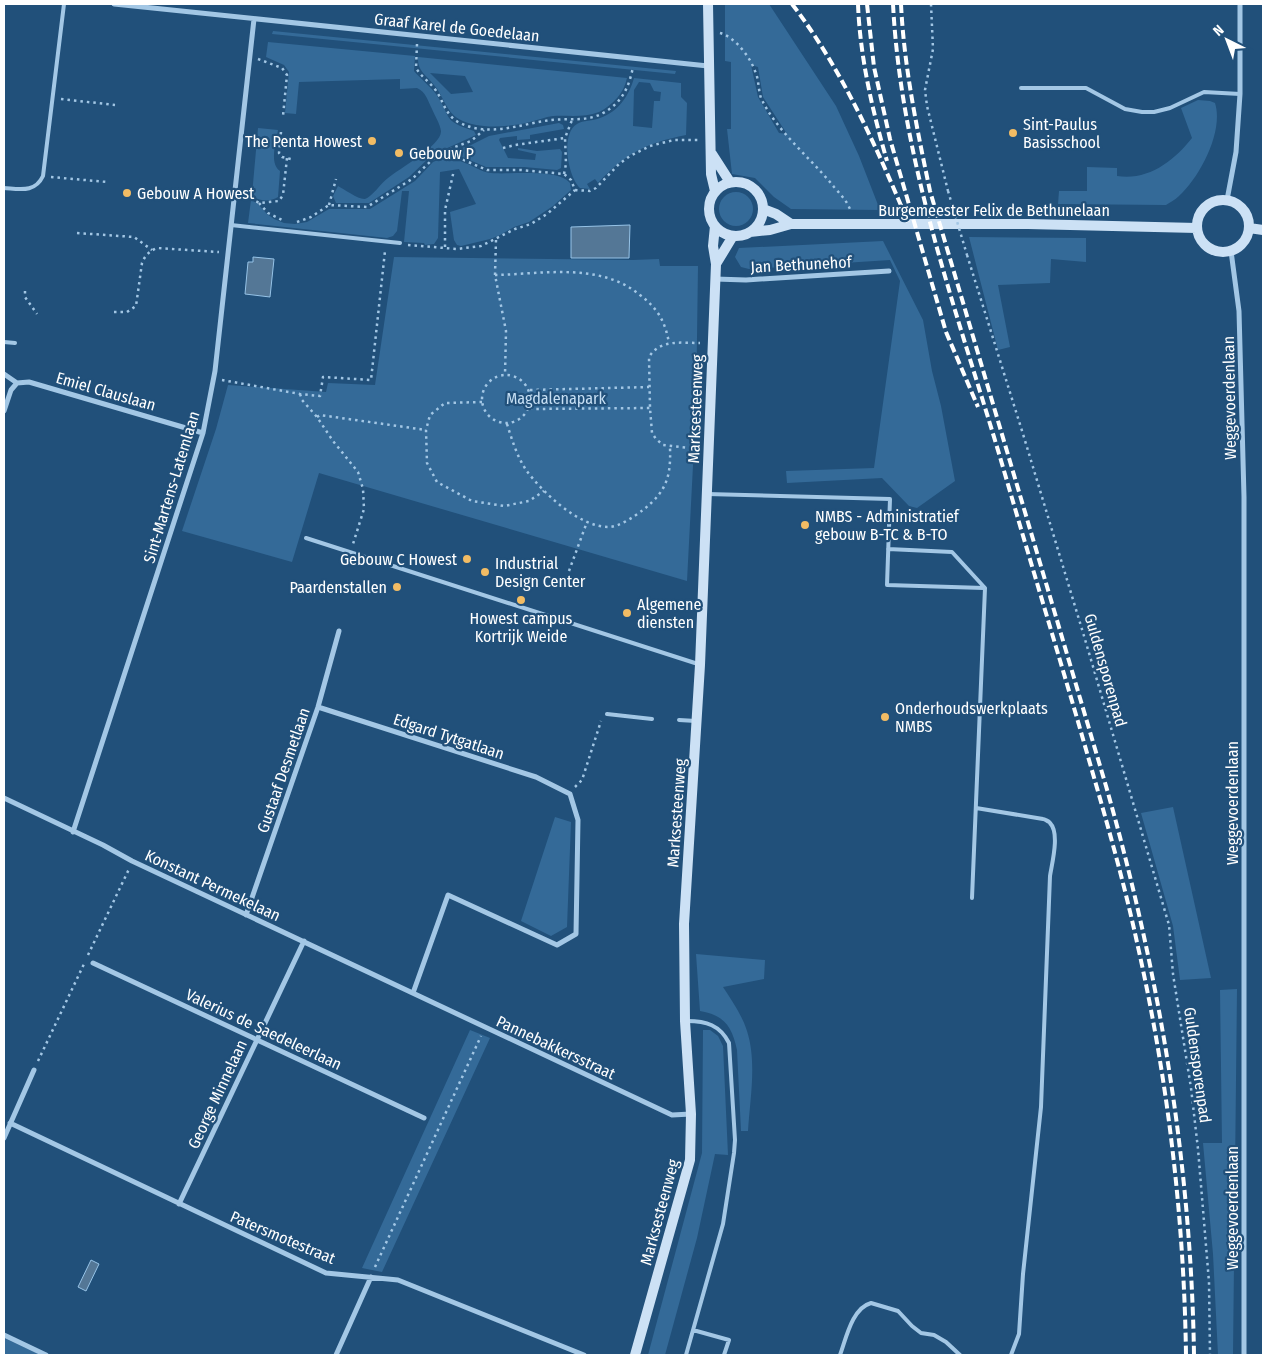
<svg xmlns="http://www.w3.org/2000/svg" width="1267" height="1359" viewBox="0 0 1267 1359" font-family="'Fira Sans Condensed',sans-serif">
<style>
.green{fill:#346a98;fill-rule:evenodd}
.water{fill:#547796;stroke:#96c3e7}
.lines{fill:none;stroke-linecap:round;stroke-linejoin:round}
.path{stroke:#a3c7e5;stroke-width:2.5;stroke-dasharray:2.5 4;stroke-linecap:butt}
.lane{stroke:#a3c7e5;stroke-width:4}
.street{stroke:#a3c7e5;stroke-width:5}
.secondary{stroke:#cce1f5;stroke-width:10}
.rail{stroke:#fff;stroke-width:4;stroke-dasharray:9 4;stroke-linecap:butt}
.path-bridge{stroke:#a3c7e5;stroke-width:2.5;stroke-dasharray:2.5 4;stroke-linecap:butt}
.poi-dot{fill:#f2bc64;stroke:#21507a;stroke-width:2}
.labels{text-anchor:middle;stroke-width:4.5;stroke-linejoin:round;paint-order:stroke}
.street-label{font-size:16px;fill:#fff;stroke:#21507a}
.poi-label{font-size:16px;fill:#fff;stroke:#21507a;text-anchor:start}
.park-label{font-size:16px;fill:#c6dff4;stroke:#21507a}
</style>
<rect width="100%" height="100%" fill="#21507a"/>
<path class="green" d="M725,4H769L836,106L859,156L880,210L791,209L774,197L755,178L732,174L727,129H731V62L725,61ZM751,65L758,67L763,97L787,134L779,133L758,97Z
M273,31L676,71L675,74L272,34Z
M268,42L415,56L414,71C421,79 429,85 436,94C453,119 441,120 474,131L476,135L432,155L409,177L369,203H336L333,196L338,186C344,189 359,200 365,199C372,197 381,183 388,178C399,169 442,145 441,131C440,124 435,116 432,109C428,101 426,92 417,88L400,89V79L299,82L296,114L285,113L289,72L284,65L266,57Z
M418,57L627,78C624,93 613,105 599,112C584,118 568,115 553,116C545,117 538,120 530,122C509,127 478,130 459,119C446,112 443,95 434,85C426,75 417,71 418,57ZM430,73L465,76L473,92L451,94Z
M634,78L681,83V97L687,103L686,135C646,143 626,153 598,183L595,179L587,184L590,189L580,188C568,177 560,134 577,124C583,120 593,121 600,118C618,112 629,96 634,78ZM639,82L650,83L654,91L661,92L660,101H654L652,128L633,126L634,90Z
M1198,100L1210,101L1215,103C1224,131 1200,177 1179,196C1175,200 1170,202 1166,205L1058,204L1059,191H1087V167L1117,168V176C1148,181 1174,161 1192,138L1181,108Z
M559,123L563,125L564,129L530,135V139L517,140V136L500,138L499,140L508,158L535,160L536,154L518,150V148L537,151L560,149L562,152L561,168L557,170L524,167H486L453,153L456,150L471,145L489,136Z
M258,128L278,130C276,143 269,163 280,171L278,197C270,202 259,202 252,195Z
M443,158C450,159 459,160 465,163C474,166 481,172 491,173C510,175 557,168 570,183L571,190L553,206L529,222L514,227L500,235L490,239L461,246L457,245L454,240L450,212L476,204L459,169L440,172L438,238L434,244L425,245L424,243L404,242L409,191H402L397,231L393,236L387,238L248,223L251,200L258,204L267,214L274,219L284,223L295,224L307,222L329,209H370L415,181L433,162Z
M719 209a17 17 0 1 1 34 0a17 17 0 1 1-34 0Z
M969,237L1086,238V262L1051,259L1050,283L998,285L1010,347L998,350Z
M883,241L923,320L932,371L941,406L955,481L917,508L909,506L882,478L787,483L786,471L874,468L900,281L890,260L749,269L741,267L735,257L739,248Z
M394,257L633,260L659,259L660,266H698L696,408L687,581L319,473L292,562L182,531L216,429L228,385L326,392L328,383L375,385Z
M1173,807L1211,978L1180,980L1173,926L1141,813Z
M555,817L571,822L567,927L551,936L521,921Z
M696,954L765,960L764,979L723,987C732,1001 742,1015 747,1031C757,1062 750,1099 748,1131H741L737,1050C732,1026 724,1015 700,1011Z
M1237,989L1233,1355H1218L1213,1254L1203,1143H1222L1220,990Z
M470,1030L490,1038L382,1272L362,1268Z
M703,1030H710L718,1036L723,1046L728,1155L715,1154L697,1238L665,1355H648L702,1153Z
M4,1338L41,1355H4Z"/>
<path class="water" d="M630,225L629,258H571V227Z
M253,257L274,259L270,297L245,294L248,262H253Z
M91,1260L99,1264L86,1291L78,1287Z"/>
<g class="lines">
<path class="path" d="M931,4L933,49L925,90L927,106L948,191
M720,33C735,37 750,57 755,71C759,79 758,89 761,98C776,131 811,158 834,187C841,195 848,202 851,212
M417,44L416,68C421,76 428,81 434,88C443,99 445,115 458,122C488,138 520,124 551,120C569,118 587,122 603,113C622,103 629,87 633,67
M258,59L282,68L287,75L283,116
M61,99L115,105
M281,132L279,153L282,157L291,159
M503,148L515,145L565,138
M445,152L487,170H521L564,174L571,180L575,190
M564,174L566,164L565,138L572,120
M51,177L107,182
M575,190L590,191L596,188L619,164L630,156L650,146L674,140H699
M245,195L259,203L279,201L283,195L287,158
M259,203L268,213L282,220
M329,205L336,179
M297,222L311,217L329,205L367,207L412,179L434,158L455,147L471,141L484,130
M77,233L134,237L152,250
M496,240L495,275L506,331L505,375
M408,245L457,249L481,246L515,229L531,224L547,214L575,190
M445,247V210L454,170
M967,255L1023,434L1084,636L1169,925L1173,974L1191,1088L1198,1149L1209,1282L1210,1355
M495,275C543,274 600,262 640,295C658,309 665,321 669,343
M25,291V297L37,314
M114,312H127L136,306L142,263C145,255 150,251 157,248L219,252
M482 399a24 24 0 1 1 48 0a24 24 0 1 1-48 0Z
M222,380L300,394L320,396L323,377L371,380L385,251
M530,390L649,387
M300,394L302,400L317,417L333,441L358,472L363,489L364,509L353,544
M482,402L445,403L430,415L426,430L427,463L437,482L472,501L504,506L529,501L544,491
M530,408L533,409L650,408
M317,417L320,415L426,430
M507,424C512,440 517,456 526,470C543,493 579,527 609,527C619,527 635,516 643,510C667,491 671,476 670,447
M698,449L663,445L656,439L652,433L650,408L649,357C660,339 681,343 700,343
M569,571L587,522
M575,787L582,780L601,721
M88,955L129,869
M38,1061L84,964
M375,1267L481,1036"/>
<path class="lane" d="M1021,88H1086L1125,109L1142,112H1154L1170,108L1204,92L1240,94
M4,188C20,189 35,193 43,176L64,4
M231,225L400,243
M4,342L15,343
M707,494L890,499L887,585L984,588
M306,538L698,664
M888,549L952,552L985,588L972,898
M607,714L652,719
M679,720L696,721
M976,808L1043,819C1044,819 1050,822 1050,823C1060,833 1052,863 1050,876L1041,1107L1023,1274L1019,1334L1011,1355
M693,1330L729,1340L724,1355
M686,1355L723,1224L734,1153L735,1140L729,1043C720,1025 706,1021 687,1021
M840,1355C846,1339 852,1308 871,1303L898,1311L912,1326L921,1333L934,1335L946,1342L960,1355"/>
<path class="street" d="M114,4L708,66
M1227,200L1236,152L1240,94V4
M1231,251L1239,311L1244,497V1355
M715,279L746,280L889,271
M4,374L17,383L29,382L203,433
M4,411L11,390L17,383
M318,707L536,777L570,794L578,820L576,934L557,945L448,895L413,993
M4,798L103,845L132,861L672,1115L691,1114
M73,832L203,433L215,371L254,19
M246,915L318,707L339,631
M93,963L424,1118
M10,1123L326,1273L398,1280L584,1355
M4,1138L34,1070
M179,1204L304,941
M4,1335L46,1355
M336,1355L371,1277"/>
<path class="secondary" d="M708,4L711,174L715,191
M712,154L730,182
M709 209a27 27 0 1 1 54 0a27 27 0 1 1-54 0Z
M1197 226a26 26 0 1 1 52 0a26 26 0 1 1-52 0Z
M763,209L776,214L791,224
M1249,228L1263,230
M750,232L770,230L791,224H1028L1197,228
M716,264L733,236
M635,1355L690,1160L691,1114L685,1021L684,924L700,665L716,264L713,246L715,226"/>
<path class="rail" d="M792,4C842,69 876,146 908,222
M858,4C860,57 872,109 887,161
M867,4L874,67L890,139L946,332L978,407
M893,4C901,160 956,309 1000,457C1026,547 1053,636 1079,725C1100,799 1122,872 1138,947C1168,1081 1184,1218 1186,1355
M901,4C904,67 917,129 930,191L1106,786C1159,972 1191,1162 1194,1355"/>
<path class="path-bridge" d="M948,191L967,255"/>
</g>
<g class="poi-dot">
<circle cx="1013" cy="133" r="5"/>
<circle cx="372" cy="141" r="5"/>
<circle cx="399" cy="153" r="5"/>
<circle cx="127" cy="193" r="5"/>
<circle cx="805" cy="525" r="5"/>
<circle cx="467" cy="559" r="5"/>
<circle cx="485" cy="572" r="5"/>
<circle cx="397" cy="587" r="5"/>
<circle cx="521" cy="600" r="5"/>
<circle cx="627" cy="613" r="5"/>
<circle cx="885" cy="717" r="5"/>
</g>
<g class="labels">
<g class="street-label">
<text transform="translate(457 27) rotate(6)" y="6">Graaf Karel de Goedelaan</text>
<text x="994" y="216">Burgemeester Felix de Bethunelaan</text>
<text transform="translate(801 264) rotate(-3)" y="6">Jan Bethunehof</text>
<text transform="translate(106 391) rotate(16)" y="6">Emiel Clauslaan</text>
<text transform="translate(1229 398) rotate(-91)" y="6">Weggevoerdenlaan</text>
<text transform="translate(695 409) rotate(-88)" y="6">Marksesteenweg</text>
<text transform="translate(171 487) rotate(-73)" y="6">Sint-Martens-Latemlaan</text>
<text transform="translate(1106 670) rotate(74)" y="6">Guldensporenpad</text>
<text transform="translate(449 736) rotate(18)" y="6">Edgard Tytgatlaan</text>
<text transform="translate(283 770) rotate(-71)" y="6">Gustaaf Desmetlaan</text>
<text transform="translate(1232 803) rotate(-90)" y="6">Weggevoerdenlaan</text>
<text transform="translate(676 813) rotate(-86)" y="6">Marksesteenweg</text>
<text transform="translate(213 885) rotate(25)" y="6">Konstant Permekelaan</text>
<text transform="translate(264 1029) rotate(25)" y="6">Valerius de Saedeleerlaan</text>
<text transform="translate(556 1047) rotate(25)" y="6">Pannebakkersstraat</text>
<text transform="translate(1198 1065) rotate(82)" y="6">Guldensporenpad</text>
<text transform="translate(217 1094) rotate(-65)" y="6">George Minnelaan</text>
<text transform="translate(1232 1208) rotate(-90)" y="6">Weggevoerdenlaan</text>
<text transform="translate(659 1212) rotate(-75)" y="6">Marksesteenweg</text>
<text transform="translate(283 1237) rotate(23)" y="6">Patersmotestraat</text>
</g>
<g class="poi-label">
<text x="1023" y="130">Sint-Paulus<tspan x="1023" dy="18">Basisschool</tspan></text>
<text x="362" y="147" text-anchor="end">The Penta Howest</text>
<text x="409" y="159">Gebouw P</text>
<text x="137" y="199">Gebouw A Howest</text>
<text x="815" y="522">NMBS - Administratief<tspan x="815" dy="18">gebouw B-TC &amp; B-TO</tspan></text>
<text x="457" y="565" text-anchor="end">Gebouw C Howest</text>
<text x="495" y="569">Industrial<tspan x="495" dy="18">Design Center</tspan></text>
<text x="387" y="593" text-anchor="end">Paardenstallen</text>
<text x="637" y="610">Algemene<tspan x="637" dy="18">diensten</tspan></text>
<text x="521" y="624" text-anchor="middle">Howest campus<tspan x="521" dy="18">Kortrijk Weide</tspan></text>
<text x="895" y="714">Onderhoudswerkplaats<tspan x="895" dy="18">NMBS</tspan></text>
</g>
<g class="park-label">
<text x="556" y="404">Magdalenapark</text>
</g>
</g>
<rect width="1267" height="1359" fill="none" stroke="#ffffff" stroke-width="10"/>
<g transform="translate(1227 40) rotate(318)" stroke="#21507a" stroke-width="4" paint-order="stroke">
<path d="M0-4L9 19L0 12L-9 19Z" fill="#ffffff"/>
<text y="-8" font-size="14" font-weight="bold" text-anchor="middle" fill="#ffffff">N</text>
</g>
</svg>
